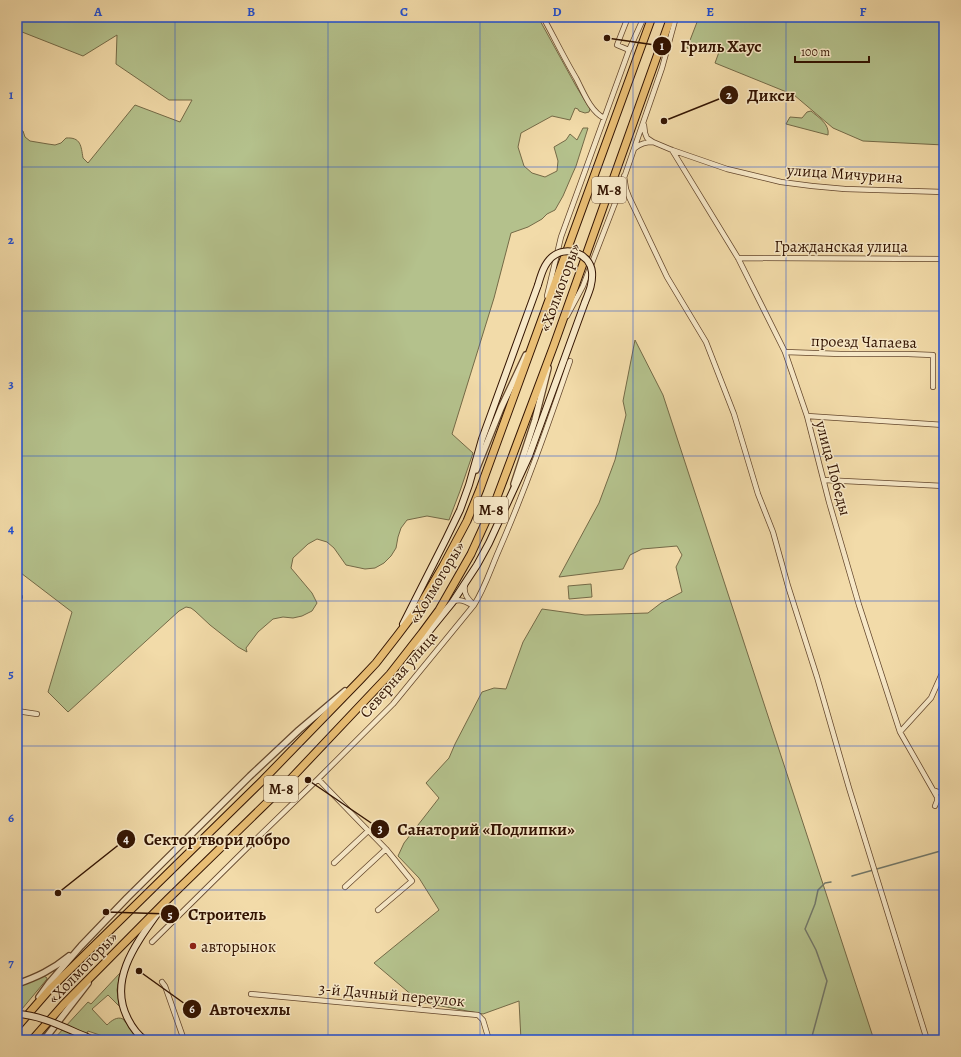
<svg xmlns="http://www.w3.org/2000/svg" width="961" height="1057" viewBox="0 0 961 1057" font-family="Alegreya,serif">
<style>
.green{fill:#b4c18c;stroke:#746a47}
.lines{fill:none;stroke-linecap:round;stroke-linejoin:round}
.stream{stroke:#72786a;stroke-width:1.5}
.minor-casing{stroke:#63462c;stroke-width:6}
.tertiary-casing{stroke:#63462c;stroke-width:8}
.secondary-casing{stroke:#331402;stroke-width:8}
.trunk-casing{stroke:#331402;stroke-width:9}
.minor{stroke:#f7e8c7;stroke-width:4.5}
.tertiary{stroke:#f7e8c7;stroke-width:5.5}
.secondary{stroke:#f7e8c7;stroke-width:6}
.trunk{stroke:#e9be74;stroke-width:7}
.secondary-bridge-casing{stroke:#331402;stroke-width:8;stroke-linecap:butt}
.secondary-bridge{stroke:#f7e8c7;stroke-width:6}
.grid{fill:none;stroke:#1d4ed8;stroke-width:1;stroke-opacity:0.55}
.poi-dot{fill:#8f2418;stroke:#f7e8c7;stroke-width:1.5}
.labels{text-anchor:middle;stroke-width:3;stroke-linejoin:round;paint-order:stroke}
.shield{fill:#f7e8c7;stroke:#6e543d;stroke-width:1}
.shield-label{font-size:15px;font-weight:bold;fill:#331402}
.street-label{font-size:16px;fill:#331402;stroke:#f7e8c7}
.poi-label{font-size:16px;fill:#331402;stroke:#f7e8c7;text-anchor:start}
.leader{fill:none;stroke:#331402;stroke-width:1.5}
.callout-dot{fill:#331402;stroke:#f7e8c7;stroke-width:1.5}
.mark-label{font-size:12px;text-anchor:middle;font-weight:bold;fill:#fff}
.callout-label{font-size:17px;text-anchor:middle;font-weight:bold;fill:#331402;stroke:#f7e8c7;stroke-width:3;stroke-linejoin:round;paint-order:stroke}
.neatline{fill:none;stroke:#1d4ed8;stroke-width:1.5}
.grid-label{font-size:13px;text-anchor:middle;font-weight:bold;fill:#1d4ed8}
</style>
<rect width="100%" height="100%" fill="#f2dba9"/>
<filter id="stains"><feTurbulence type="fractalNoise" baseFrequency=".005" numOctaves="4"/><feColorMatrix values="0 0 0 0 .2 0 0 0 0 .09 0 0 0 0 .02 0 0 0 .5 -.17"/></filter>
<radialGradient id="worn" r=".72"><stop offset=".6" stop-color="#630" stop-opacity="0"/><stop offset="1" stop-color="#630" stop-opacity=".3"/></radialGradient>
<path class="green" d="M17,17H538L576,86L590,109L589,112L585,113L579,111L578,109L575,108L570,120L552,116L521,133L518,147L524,166L532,173L545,177L557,171L558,161L554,147L566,140L570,134L577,140L583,128H588L576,166L572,175L563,196L555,210L547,214L542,219L528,227L511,233L494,298L452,434L473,453L460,491L449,520L427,516L407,520L401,528L398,537L396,548L391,556L384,563L375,568L365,569L346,565L334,548L327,542L317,539L308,544L293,558L291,568L312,593L317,603L312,611L302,616L293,618L283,617L273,619L258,632L246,648L247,652L238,647L210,625L195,611L191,608L186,607L179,611L68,712L48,692L72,612L17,570V128L23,131L25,137L30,141L48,144L55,145L61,143L66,138C81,137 81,146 83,158L88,163L135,105L180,122L192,100H169L116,64L117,35L83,56L17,30Z
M699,17H944V145L863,141L833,128L794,95L715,63L719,52L699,45L696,52L687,48Z
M811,111C818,117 830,124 828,135L786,124L790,117L802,118L807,112Z
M635,340L663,395L874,1040H521L519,1001L483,1014L420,1002L374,963L439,910L419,878L398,856L404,843L439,798L426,783L449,758L455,744L482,692L494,688L506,689L523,642L542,609L585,615L648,613L661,603L682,592L676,567L682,555L677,546L642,549L630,555L623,569L559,577L599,503L615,460L626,415L623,401Z
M591,584L592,597L569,599L568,586Z
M120,973L117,990L119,1006L108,995L92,1009L107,1025C111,1021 117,1016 123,1019L140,1040H114L88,1031L84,1040H53L88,1002L91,1004Z
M44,976L47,978V979L17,1015V987Z"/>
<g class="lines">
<path class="stream" d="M852,876L944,850
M811,1040L827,981L816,950L805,929L815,904L818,890L825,883L831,882"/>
<defs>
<path id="minor" d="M543,17C554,37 564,58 576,78C583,91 590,111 604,118
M628,17L617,45L629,50
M644,125L645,133L647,138L653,142L672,150L727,169L781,182L812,186L845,189L944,192
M635,148C641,143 646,142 653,142
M672,150L738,258L785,352L807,416L829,502L859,605L900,732L937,797V801L935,806
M624,176L626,189L629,197L667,277L706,342L734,414L758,494L773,532L788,586L817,677L849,788L927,1040
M738,258L944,259
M547,296L561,237L629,50L644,17
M567,316L583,286L617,198L662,68L676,17
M785,352L841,354H908L933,355V387
M807,416L944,425
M824,480L944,486
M465,585C463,594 468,599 474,605
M17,596L20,597
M453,602C460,598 466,602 472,605
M17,711L37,714
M900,732L931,698L944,669
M318,779L386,849L412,881L378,910
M933,790L941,793L944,792
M334,863L368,831
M345,887L386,849
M152,942L252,843L318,779L393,704L474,605C485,588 491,568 499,550C526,488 548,425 570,361
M162,982L165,986L184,1040
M251,994L478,1015L483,1020L489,1040"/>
<path id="tertiary" d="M476,470L501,408L526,355
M514,484L535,420L548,368
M17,984C37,977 52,970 69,956
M39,997L49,983L81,946L127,898L250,776L299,730L345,691
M44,1040L88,983"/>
<path id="secondary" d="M403,624L446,539L460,510L469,485L482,439L538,285
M414,647L426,635L452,603L477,565L489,543L529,456L585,302
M87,1037L93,1040
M145,1040C138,1035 132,1027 128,1019C107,979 138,941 160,910"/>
<path id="trunk" d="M17,1027L50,989L263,780L361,679L376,663L397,636L419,607L443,566L467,521L480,489L652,17
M32,1040L63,1005L168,899L284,786L390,674L422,633L439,610L471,554L497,497L554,345L671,17"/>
</defs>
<use href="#minor" class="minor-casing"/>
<use href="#tertiary" class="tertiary-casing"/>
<use href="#secondary" class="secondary-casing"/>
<use href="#trunk" class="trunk-casing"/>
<use href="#minor" class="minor"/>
<use href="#tertiary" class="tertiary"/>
<use href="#secondary" class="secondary"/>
<use href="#trunk" class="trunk"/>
<defs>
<path id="secondary-bridge" d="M538,285C541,275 544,264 552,257C566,245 590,253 592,272C593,283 589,292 585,302
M17,1014C41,1015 65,1028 87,1037"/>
</defs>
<use href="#secondary-bridge" class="secondary-bridge-casing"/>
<use href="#secondary-bridge" class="secondary-bridge"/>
</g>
<path class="grid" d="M175,17V1040M328,17V1040M480,17V1040M633,17V1040M786,17V1040M17,167H944M17,311H944M17,456H944M17,601H944M17,746H944M17,890H944"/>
<circle class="poi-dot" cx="193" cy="946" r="4"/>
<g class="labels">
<g class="shield">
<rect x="592" y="177" width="34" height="26" rx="3"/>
<rect x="474" y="497" width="34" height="26" rx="3"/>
<rect x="264" y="776" width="34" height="26" rx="3"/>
</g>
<g class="shield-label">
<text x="609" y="195">М-8</text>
<text x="491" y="515">М-8</text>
<text x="281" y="794">М-8</text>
</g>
<g class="street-label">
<text transform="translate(845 173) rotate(4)" y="6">улица Мичурина</text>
<text x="841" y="252">Гражданская улица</text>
<text transform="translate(559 287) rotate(-70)" y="6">«Холмогоры»</text>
<text transform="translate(864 341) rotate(1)" y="6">проезд Чапаева</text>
<text transform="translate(834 468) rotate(75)" y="6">улица Победы</text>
<text transform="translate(436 582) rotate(-59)" y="6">«Холмогоры»</text>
<text transform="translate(398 674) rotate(-49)" y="6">Северная улица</text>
<text transform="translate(82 967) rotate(-46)" y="6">«Холмогоры»</text>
<text transform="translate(392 994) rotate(5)" y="6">3-й Дачный переулок</text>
</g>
<g class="poi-label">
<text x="201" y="952">авторынок</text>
</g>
</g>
<path class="leader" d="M607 38L662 46M664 121L729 95M308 780L380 829M58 893L126 839M106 912L170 914M139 971L192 1009"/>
<g class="callout-dot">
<circle cx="607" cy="38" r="4"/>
<circle cx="664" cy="121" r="4"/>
<circle cx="308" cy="780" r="4"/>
<circle cx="58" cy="893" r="4"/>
<circle cx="106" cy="912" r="4"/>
<circle cx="139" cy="971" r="4"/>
<circle cx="662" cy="46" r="10"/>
<circle cx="729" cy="95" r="10"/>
<circle cx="380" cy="829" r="10"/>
<circle cx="126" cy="839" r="10"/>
<circle cx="170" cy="914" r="10"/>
<circle cx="192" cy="1009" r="10"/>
</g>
<g class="mark-label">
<text x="662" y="50">1</text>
<text x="729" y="99">2</text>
<text x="380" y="833">3</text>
<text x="126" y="843">4</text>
<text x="170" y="919">5</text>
<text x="192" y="1013">6</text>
</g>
<g class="callout-label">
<text x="721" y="52">Гриль Хаус</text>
<text x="771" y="101">Дикси</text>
<text x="486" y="835">Санаторий «Подлипки»</text>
<text x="217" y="845">Сектор твори добро</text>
<text x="227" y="920">Строитель</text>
<text x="250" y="1015">Авточехлы</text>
</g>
<rect width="961" height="1057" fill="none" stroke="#f2dba9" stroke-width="44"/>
<path d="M795 56v6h74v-6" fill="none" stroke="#331402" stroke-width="2"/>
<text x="801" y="56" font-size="12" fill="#331402" stroke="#f7e8c7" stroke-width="3" paint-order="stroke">100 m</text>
<rect x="22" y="22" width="917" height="1013" class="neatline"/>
<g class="grid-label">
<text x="98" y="16">A</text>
<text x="251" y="16">B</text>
<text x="404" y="16">C</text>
<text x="557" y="16">D</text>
<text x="710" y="16">E</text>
<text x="863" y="16">F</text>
<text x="11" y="99">1</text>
<text x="11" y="244">2</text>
<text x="11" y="388">3</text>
<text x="11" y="533">4</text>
<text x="11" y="678">5</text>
<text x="11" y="822">6</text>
<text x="11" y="967">7</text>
</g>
<rect width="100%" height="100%" filter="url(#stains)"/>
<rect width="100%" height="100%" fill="url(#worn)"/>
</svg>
